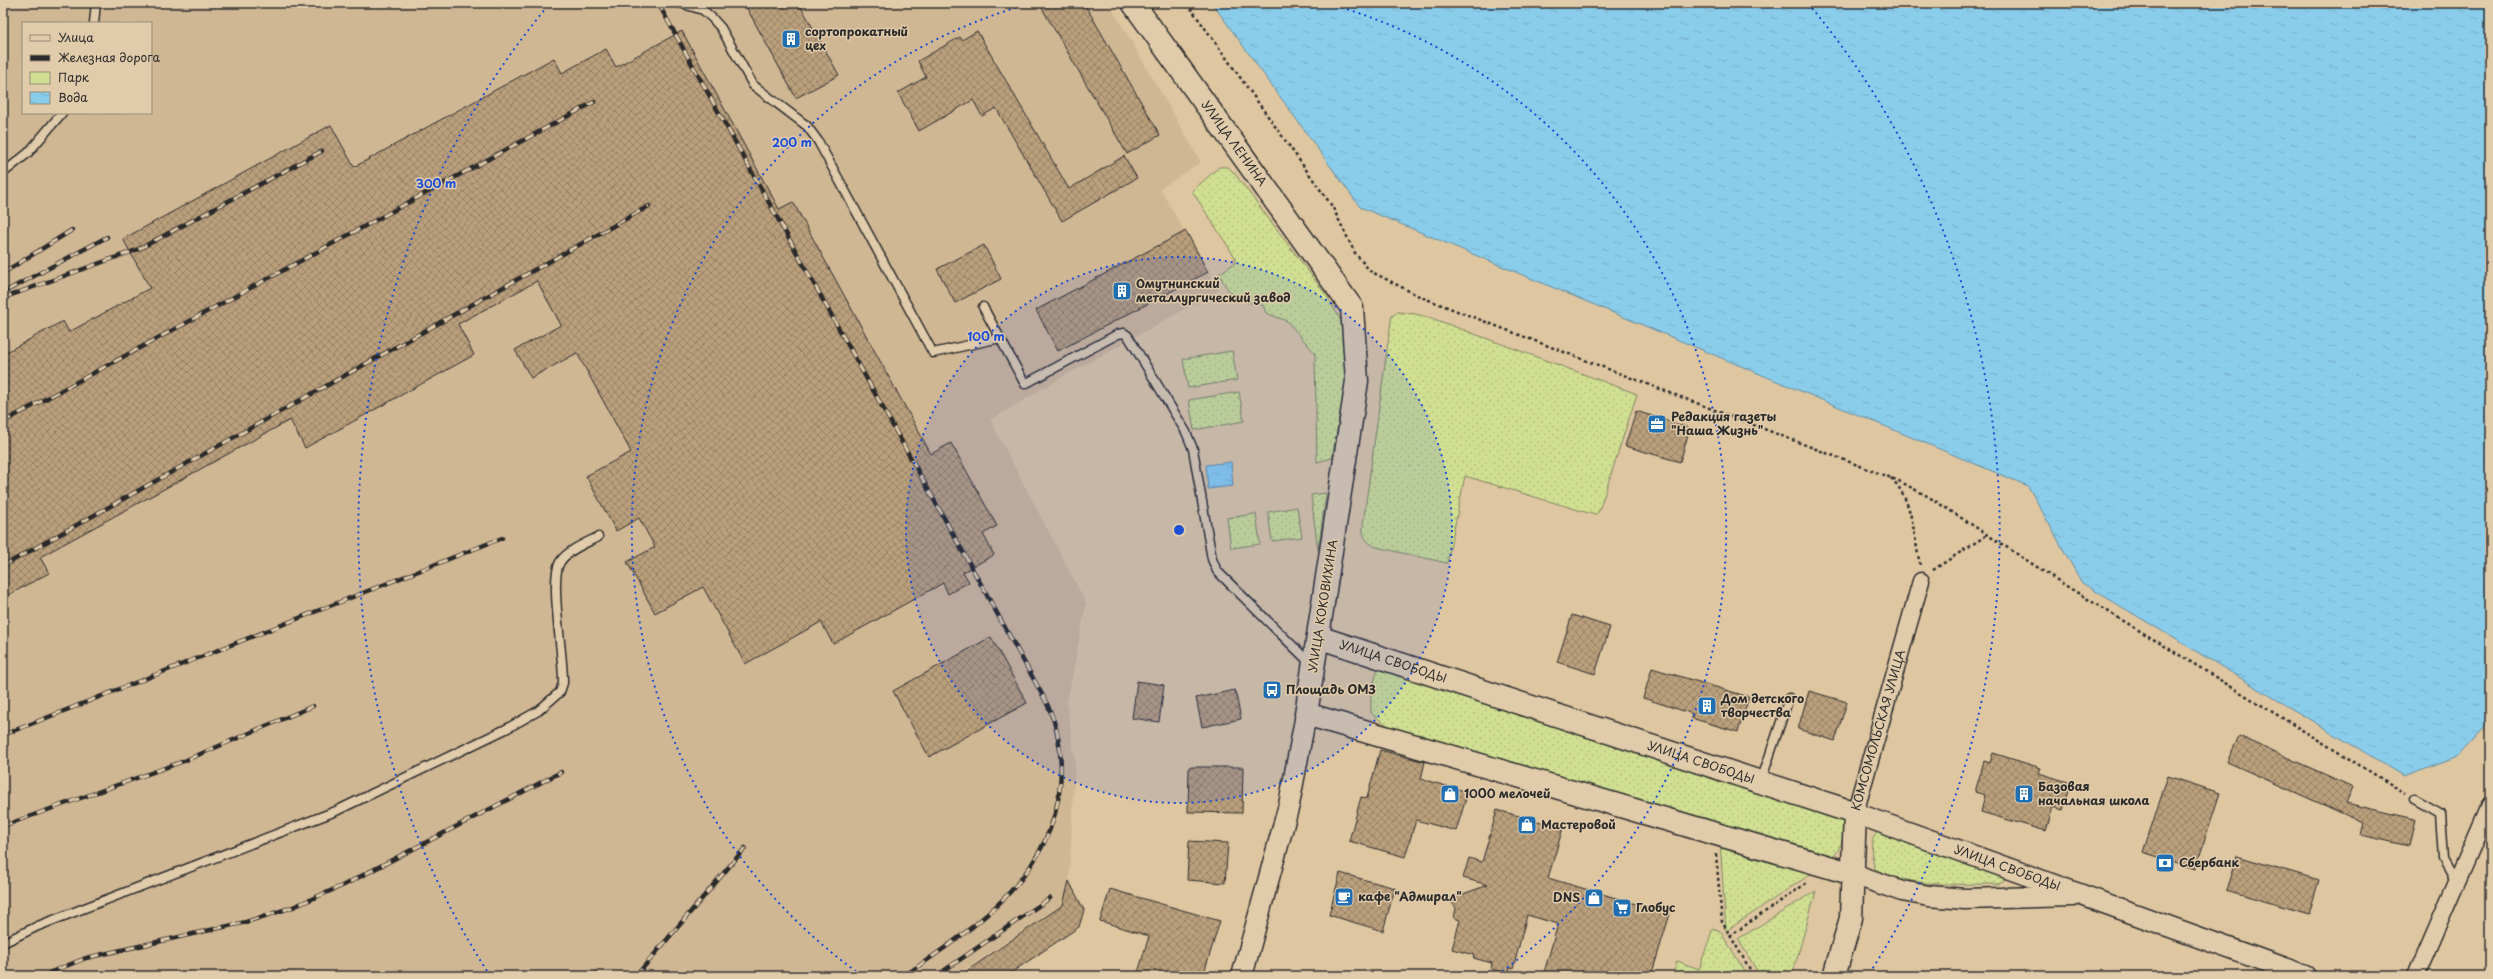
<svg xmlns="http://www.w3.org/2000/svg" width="2493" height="979" viewBox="0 0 2493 979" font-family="'Playpen Sans',sans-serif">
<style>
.built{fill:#d0b794;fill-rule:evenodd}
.green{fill:url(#green-dots);stroke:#7e855f}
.water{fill:url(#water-ripples);stroke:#648c9e}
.building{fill:url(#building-cross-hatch);stroke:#2b2b2b}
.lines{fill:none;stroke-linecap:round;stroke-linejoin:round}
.service-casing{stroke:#2b2b2b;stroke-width:11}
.minor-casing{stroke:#2b2b2b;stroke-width:19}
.tertiary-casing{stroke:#2b2b2b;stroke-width:23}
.secondary-casing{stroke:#2b2b2b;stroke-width:25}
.path{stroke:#2b2b2b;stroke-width:2.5;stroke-dasharray:3 3;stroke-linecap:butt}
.service{stroke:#e0cbaa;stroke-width:8}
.minor{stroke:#e0cbaa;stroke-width:16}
.tertiary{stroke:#e0cbaa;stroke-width:20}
.secondary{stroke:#e0cbaa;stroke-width:22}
.rail-casing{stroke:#2b2b2b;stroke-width:4.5}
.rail{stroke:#e0cbaa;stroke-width:3;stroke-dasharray:9;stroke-linecap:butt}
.ring{fill:none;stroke:#1d4ed8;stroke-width:2;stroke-dasharray:2 4}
.labels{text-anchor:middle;stroke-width:3;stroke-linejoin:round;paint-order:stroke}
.poi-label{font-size:12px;font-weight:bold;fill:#2b2b2b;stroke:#e0cbaa;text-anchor:start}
.street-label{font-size:12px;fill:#2b2b2b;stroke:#e0cbaa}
.centre{fill:#1d4ed8;stroke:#e0cbaa;stroke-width:2}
.ring-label{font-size:12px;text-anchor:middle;font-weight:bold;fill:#1d4ed8;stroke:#e0cbaa;stroke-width:3;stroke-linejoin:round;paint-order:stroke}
</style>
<defs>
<pattern id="green-dots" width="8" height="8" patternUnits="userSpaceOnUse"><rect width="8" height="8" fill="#d1df93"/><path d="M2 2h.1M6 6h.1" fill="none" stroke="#b4c07f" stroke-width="1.8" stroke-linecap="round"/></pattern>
<pattern id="water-ripples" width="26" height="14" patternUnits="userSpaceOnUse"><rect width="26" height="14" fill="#8acdeb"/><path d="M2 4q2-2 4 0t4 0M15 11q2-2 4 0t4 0" fill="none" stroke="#77b0ca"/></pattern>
<pattern id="building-cross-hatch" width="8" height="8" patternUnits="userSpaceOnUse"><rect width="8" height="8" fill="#ba9f7b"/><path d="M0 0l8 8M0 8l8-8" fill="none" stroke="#978265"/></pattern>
</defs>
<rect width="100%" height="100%" fill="#dec6a1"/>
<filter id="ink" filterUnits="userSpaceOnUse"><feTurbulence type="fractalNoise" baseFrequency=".025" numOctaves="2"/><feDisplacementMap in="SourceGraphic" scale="8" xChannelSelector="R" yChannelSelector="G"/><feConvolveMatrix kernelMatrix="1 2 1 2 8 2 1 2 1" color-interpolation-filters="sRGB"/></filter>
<g filter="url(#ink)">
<path class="built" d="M3,3H1109L1201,162L1160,189L1219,290L1064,376L990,420L1086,603L1067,703L1075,763L1069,881L1063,905L955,976H3ZM23,23H151V113H23Z"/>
<path class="green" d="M1219,167H1228L1235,174L1327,296L1341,321L1346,339L1348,368L1332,458L1317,462L1315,353L1287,321L1266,313L1263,305C1237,301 1231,297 1219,274L1235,263V257L1192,191Z
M1398,312L1415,314L1431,318L1637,394L1599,511L1595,515L1465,476L1447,563L1376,547C1361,539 1362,532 1364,517L1391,321L1392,316Z
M1232,351L1237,380L1188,388L1183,359Z
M1239,392L1244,421L1194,430L1189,400Z
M1326,493L1318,550L1311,495Z
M1297,507L1302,537L1272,541L1268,512Z
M1256,514L1260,544L1231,548L1227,518Z
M1382,668L1845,815C1847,829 1842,848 1832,858L1388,726L1371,713V695L1377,671Z
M1880,830L2003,875L2005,879L1998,884C1957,884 1912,888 1875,869C1872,855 1867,840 1880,830Z
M1720,841L1818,869L1726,931Z
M1816,891L1792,976H1760L1738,939Z
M1713,928L1720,931L1748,976H1673L1677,961L1699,969Z"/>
<path class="water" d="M1212,3H2490V722L2458,756L2404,776L2082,583L2028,486L1360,207Z
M1231,462L1233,486L1208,489L1206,465Z"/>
<path class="building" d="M744,3H799L839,75L796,98Z
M1039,3H1084L1160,135L1127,154Z
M682,31L779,209L793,202L931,454L951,443L997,526L983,534L994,555L963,572L969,582L948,594L943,583L833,644L821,622L745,664L703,587L655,613L627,562L655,547L639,518L616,531L586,476L631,452L577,353L531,378L515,350L561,325L537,281L458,324L474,355L305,448L290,420L40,557L49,573L3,598V354L63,321L69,332L150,288L123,239L331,125L354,167L554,58L562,73L606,49L616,67Z
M977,31L1069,189L1124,156L1137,178L1062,221L996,108L982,116L973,100L919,131L898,93L926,77L918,61L960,37L962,40Z
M1186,231L1208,272L1058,351L1036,310Z
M984,245L1001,279L955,303L937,269Z
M1636,411L1690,428L1680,462L1625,446Z
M1572,615L1610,627L1595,674L1557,662Z
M991,637L1027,703L929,757L893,691Z
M1652,668L1749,697L1738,732L1691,718L1693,714L1643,698Z
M1137,681L1164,685L1159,722L1132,718Z
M1235,690L1241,719L1202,727L1196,698Z
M1809,691L1847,702L1835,741L1798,729Z
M2239,736L2353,787L2346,803L2415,819L2409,846L2361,835L2364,823L2227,762Z
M1380,750L1425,762L1421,779L1468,792L1456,831L1416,820L1405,857L1349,841L1361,797L1367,798Z
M1993,753L2041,768L2039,773L2071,783L2063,810L2053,807L2046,831L1981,812L1985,795L1975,792L1984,761L1990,763Z
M1189,767H1243L1242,813L1188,812Z
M2168,776L2220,793L2195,869L2143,852Z
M1497,810L1563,828L1548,878L1670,914L1651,976H1543L1558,924L1527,915L1513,969L1510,968L1508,974L1491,969L1492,963L1473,958L1474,955L1452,949L1460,920L1454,918L1456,908L1449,899L1488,885L1463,878L1469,858L1482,862Z
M1189,841L1228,843L1225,883L1187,880Z
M2237,856L2319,880L2309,914L2226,890Z
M1340,873L1395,888L1383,931L1329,915Z
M1069,881L1084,910L1079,927L1006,976H959L1063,905Z
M1110,889L1220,921L1203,976H1137L1149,936L1100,921Z"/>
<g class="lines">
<defs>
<path id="service" d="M680,3L703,10L712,18L721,28L753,85L807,126L818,141L933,353L1000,338
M94,23L96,3
M3,173L28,153L62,113
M983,307L1025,384L1118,334L1124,333L1128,336L1186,432L1193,449L1212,559L1217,571L1311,664
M1761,781L1789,698
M2415,799L2440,813L2443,859L2456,882
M3,943L38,926L336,811L506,729L538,711L560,692L563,683C564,658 549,579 560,562C568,550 586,543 598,537"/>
<g id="minor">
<path id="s1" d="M1855,813L1921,581"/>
<path d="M2416,976L2490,805"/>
</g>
<g id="tertiary">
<path id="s2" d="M1855,813L2306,976"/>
<path d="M1853,874L1902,891L1929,896L1965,899L2073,896"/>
<path d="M1242,976L1289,805L1306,714"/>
</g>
<g id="secondary">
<path id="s3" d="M1133,3L1352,308L1357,381L1306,714L1853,874"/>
<path id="s4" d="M1318,637L1855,813L1851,918L1834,976"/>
</g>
</defs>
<use href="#service" class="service-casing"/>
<use href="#minor" class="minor-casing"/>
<use href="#tertiary" class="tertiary-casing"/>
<use href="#secondary" class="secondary-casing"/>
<path class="path" d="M1187,3L1332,206L1355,253L1370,271L1421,297L1899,481L1929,497L2068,587L2405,793
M1891,478C1913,499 1914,537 1920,565
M1933,570L1987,535
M1716,854L1722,922L1754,976
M1730,936L1808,882"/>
<use href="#service" class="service"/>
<use href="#minor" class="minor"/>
<use href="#tertiary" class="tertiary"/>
<use href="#secondary" class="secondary"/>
<defs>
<path id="rail" d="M658,3L1043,696C1059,725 1063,754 1060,786C1051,878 974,928 904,976
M3,273L72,230
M8,290L107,237
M3,298L139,249L322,151
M3,422L594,102
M3,566L649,206
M3,735L502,538
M3,826L184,761L313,706
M41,976L86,958L246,922L293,907L344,885L561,772
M594,976L596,974
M636,976L745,848
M936,976L1050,898"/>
</defs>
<use href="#rail" class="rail-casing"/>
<use href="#rail" class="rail"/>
</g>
</g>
<circle cx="1179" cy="530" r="273" fill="#1d4ed8" fill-opacity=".12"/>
<g class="ring">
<circle cx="1179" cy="530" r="273"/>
<path d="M861 975A547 547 0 0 1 1028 4M1330 4A547 547 0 0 1 1497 975"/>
<path d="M487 971A820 820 0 0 1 546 8M1812 8A820 820 0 0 1 1871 971"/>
</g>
<defs>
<symbol id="building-square" viewBox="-11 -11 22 22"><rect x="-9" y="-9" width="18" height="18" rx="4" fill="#1f6fb2" stroke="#e0cbaa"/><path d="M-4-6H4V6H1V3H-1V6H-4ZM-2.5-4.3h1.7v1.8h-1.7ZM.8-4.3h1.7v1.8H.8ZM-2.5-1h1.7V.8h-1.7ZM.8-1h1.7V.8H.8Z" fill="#fff"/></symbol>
<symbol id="office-square" viewBox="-11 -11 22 22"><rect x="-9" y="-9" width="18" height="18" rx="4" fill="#1f6fb2" stroke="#e0cbaa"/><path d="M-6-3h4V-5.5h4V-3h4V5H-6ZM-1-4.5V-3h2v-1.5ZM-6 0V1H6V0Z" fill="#fff"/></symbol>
<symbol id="bus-square" viewBox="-11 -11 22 22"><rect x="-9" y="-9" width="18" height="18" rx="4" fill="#1f6fb2" stroke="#e0cbaa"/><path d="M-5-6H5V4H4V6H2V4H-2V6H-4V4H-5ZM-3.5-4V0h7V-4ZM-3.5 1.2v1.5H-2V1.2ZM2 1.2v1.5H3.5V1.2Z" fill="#fff"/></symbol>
<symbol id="shop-square" viewBox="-11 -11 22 22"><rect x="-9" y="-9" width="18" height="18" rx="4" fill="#1f6fb2" stroke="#e0cbaa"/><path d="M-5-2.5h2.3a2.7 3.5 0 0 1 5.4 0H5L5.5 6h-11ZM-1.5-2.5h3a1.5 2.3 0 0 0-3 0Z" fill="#fff"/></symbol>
<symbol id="bank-square" viewBox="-11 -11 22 22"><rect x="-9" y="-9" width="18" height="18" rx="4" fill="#1f6fb2" stroke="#e0cbaa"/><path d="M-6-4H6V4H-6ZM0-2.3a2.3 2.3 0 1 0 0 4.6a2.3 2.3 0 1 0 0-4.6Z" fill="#fff"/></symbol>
<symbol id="cafe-square" viewBox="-11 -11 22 22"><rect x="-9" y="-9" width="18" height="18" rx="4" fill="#1f6fb2" stroke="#e0cbaa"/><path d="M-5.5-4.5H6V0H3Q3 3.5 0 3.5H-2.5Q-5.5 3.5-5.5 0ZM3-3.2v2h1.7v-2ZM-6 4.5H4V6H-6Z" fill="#fff"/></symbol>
<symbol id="supermarket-square" viewBox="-11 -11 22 22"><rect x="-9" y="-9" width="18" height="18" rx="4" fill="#1f6fb2" stroke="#e0cbaa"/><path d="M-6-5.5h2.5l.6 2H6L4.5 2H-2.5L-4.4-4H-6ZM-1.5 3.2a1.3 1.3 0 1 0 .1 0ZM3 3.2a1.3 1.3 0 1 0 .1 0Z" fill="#fff"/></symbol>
</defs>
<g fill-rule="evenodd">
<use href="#building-square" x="780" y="28" width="22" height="22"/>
<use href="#building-square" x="1111" y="280" width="22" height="22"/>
<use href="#office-square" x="1646" y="413" width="22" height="22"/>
<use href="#bus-square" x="1261" y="679" width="22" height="22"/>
<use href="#building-square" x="1696" y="695" width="22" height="22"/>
<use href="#shop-square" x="1439" y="783" width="22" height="22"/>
<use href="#building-square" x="2013" y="783" width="22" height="22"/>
<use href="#shop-square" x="1516" y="814" width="22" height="22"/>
<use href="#bank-square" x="2154" y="852" width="22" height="22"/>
<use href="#cafe-square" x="1333" y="886" width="22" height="22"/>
<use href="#shop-square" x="1583" y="887" width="22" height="22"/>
<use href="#supermarket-square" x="1611" y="897" width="22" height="22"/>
</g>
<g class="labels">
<g class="poi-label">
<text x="805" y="36">сортопрокатный<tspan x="805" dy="14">цех</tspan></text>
<text x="1136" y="288">Омутнинский<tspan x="1136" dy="14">металлургический завод</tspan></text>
<text x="1671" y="421">Редакция газеты<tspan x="1671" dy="14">"Наша Жизнь"</tspan></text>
<text x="1286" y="694">Площадь ОМЗ</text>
<text x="1721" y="703">Дом детского<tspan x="1721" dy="14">творчества</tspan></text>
<text x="2038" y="791">Базовая<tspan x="2038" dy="14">начальная школа</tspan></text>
<text x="1464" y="798">1000 мелочей</text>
<text x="1541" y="829">Мастеровой</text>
<text x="2179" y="867">Сбербанк</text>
<text x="1358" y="901">кафе "Адмирал"</text>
<text x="1580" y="902" text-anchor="end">DNS</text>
<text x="1636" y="912">Глобус</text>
</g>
<g class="street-label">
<text dy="4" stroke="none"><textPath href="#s3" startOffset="173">УЛИЦА ЛЕНИНА</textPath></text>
<text transform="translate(1323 606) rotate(-81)" y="4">УЛИЦА КОКОВИХИНА</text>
<text dy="4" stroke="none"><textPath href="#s4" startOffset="79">УЛИЦА СВОБОДЫ</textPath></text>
<text dy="4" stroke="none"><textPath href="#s1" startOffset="86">КОМСОМОЛЬСКАЯ УЛИЦА</textPath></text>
<text dy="4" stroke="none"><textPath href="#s4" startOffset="403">УЛИЦА СВОБОДЫ</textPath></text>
<text dy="4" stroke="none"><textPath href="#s2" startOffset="162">УЛИЦА СВОБОДЫ</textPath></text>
</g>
</g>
<circle cx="1179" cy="530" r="6" class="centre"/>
<g class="ring-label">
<text x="792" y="147">200 m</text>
<text x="436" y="188">300 m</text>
<text x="986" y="341">100 m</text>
</g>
<rect width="2493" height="979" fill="none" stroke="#e0cbaa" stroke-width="16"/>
<rect x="8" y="8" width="2477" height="963" fill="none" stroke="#2b2b2b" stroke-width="1.5" filter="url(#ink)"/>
<rect x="22" y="22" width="130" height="92" fill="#e0cbaa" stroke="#988b77"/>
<rect x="30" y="35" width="20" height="6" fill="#e0cbaa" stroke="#988b77"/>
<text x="58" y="42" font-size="12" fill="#2b2b2b">Улица</text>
<rect x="30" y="55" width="20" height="6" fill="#2b2b2b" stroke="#988b77"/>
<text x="58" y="62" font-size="12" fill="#2b2b2b">Железная дорога</text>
<rect x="30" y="72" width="20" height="12" fill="#d1df93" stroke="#988b77"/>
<text x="58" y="82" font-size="12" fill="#2b2b2b">Парк</text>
<rect x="30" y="92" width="20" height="12" fill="url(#water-ripples)" stroke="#988b77"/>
<text x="58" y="102" font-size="12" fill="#2b2b2b">Вода</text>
</svg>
